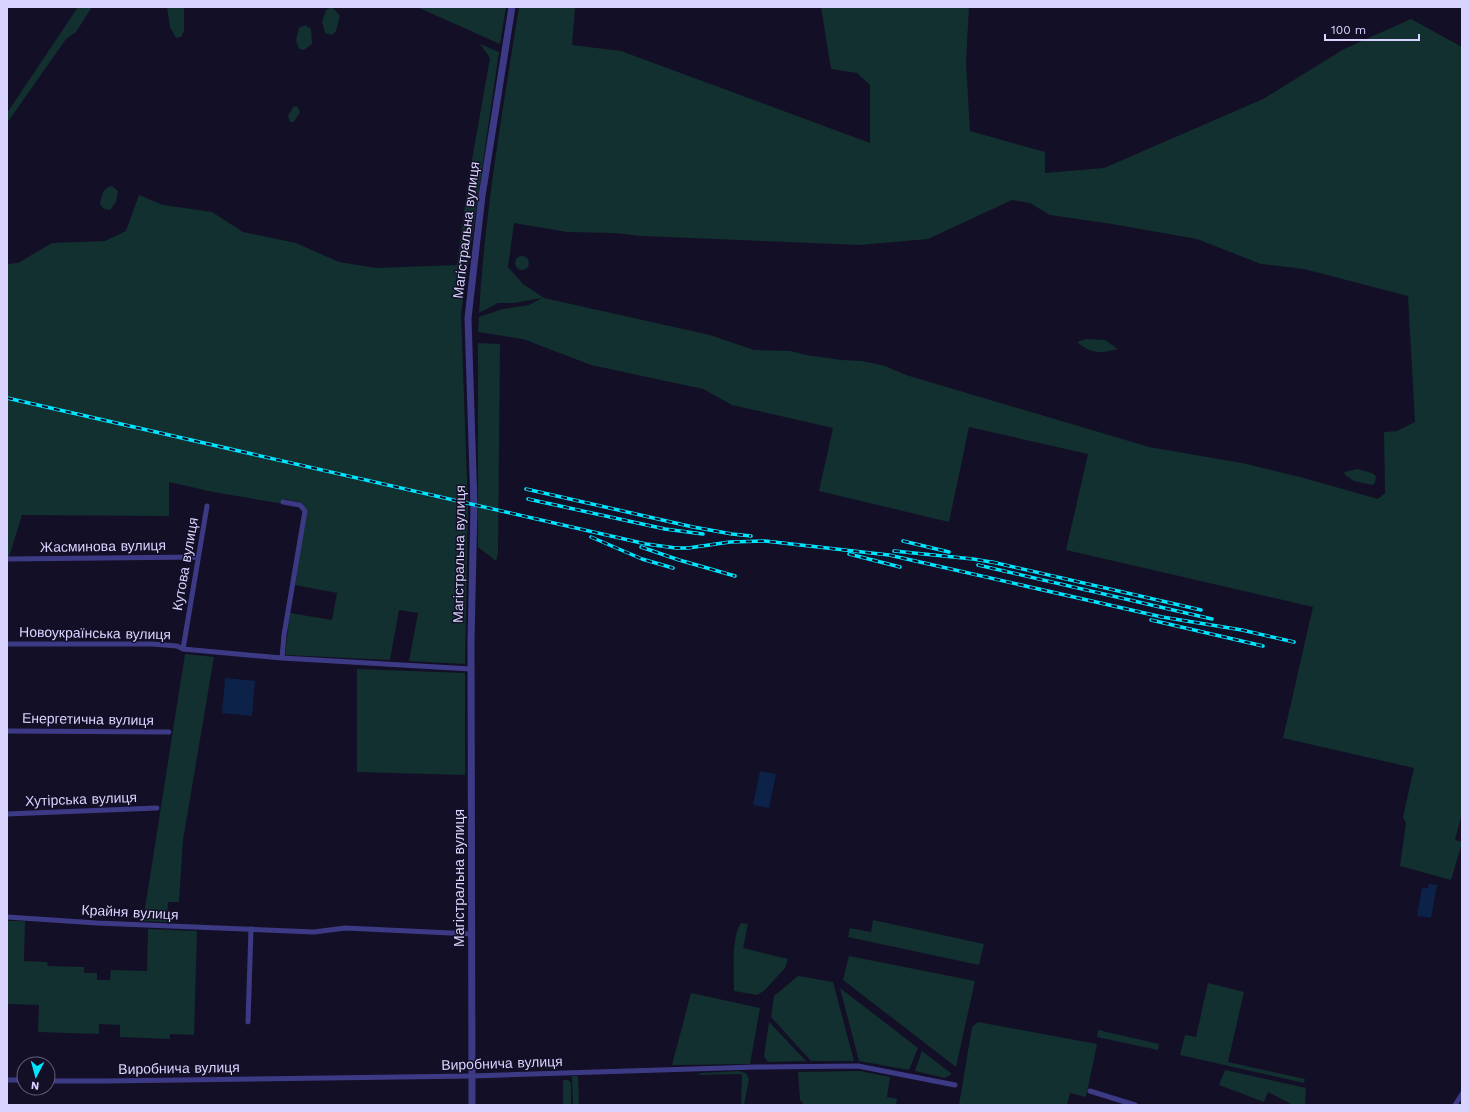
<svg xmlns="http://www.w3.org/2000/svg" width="1469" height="1112" viewBox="0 0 1469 1112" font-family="'Work Sans',sans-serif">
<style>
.green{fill:#12302f;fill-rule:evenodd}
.water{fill:#0c2248}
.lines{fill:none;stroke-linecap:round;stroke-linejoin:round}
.minor{stroke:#3d3a85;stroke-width:5}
.tertiary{stroke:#3d3a85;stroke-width:7}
.rail-casing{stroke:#00e5ff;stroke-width:3.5}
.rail{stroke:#130f26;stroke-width:2;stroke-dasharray:6;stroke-linecap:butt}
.labels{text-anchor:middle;stroke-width:3;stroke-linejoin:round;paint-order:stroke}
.street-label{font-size:14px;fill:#d9d4ff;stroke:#130f26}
</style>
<rect width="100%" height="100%" fill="#130f26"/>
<path class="green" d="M78,7H92L76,32L66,39L7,123V113Z
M167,7H184V31L181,37L176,38L170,27Z
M332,7L340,16L336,31L332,35L325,33L322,22L326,10Z
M417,7H506L500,44Z
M519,7H575L572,45L621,51L870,143V85L857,73L831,69L821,7H969L966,61L970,131L1045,152V173L1104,168L1263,99L1344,49L1411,19L1462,47V813L1455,840L1462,842V843L1451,880L1400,866L1406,823L1403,817L1414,768L1283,738L1313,607L1066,550L1088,454L969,427L949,522L819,491L833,428L732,405L703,389L591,365L523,339L478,332L479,317L503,309L529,305L542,298L514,303H498L479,313C485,210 503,108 519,7ZM1012,200L1030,203L1050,215L1112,224L1197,239L1261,264L1304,269L1408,296L1415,422L1397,431L1384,432L1385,493L1378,499L1300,477L1242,463L1149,447L906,375L885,366L862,361L842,360L806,355L790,351L754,350L710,335L544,298L523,284L508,267L514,223L567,232L614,233L641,236L860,245L928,239Z
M305,25L311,29L312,44L304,50L299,49L296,40L299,28Z
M480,44L499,52L461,314L468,508L465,664L409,661L418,613L399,610L390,660L285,655L290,613L332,620L337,593L295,585L307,511L301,502L284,499L283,504L213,492L169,482V516L22,515L9,557H7V264L18,263L52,243L105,241L126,231L139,195L163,205L212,212L243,232L296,243L339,262L376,268L457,265L468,182L490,58Z
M297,106L300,112L294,122H290L288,116L293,107Z
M112,186L118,191L116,202L110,210L104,209L100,204C102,195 102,188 112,186Z
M515 263a7 7 0 1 1 14 0a7 7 0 1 1-14 0Z
M1086,339L1105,340L1118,349C1100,354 1092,354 1077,342Z
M478,343L500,344L498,553L496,561L478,547Z
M1357,469L1372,473L1376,476L1375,483L1372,485L1354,481L1344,474L1345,472Z
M185,654L214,657L183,840L179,902H168L167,922L143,921Z
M357,669L465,673V775L357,772Z
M873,920L984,944L979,965L848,937L850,928L871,932Z
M7,921H25L24,961L47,962L48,966L84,967V973H97V980H110L111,970L147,971L148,929L197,931L194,1035L170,1034V1039L120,1037V1025L99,1024V1034L38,1032L39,1005L7,1004Z
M741,923L748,924L743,948L788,959L785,968L765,990L757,995L734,991C734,973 731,937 741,923Z
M849,956L975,981L956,1067L843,980Z
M798,976L833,982L854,1061H811L771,1017L774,996Z
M1208,983L1244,992L1228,1062L1305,1079L1304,1083L1180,1055L1185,1035L1196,1037Z
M840,988L918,1048L909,1070L859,1061Z
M691,993L760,1008L750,1064L672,1065Z
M769,1022L806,1061L768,1062L764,1056Z
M978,1022L1097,1044L1086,1097L1070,1093L1067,1105H959L972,1027Z
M1098,1030L1159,1044L1158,1050L1097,1037Z
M922,1051L952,1074L945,1078L915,1071Z
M1225,1070L1306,1088L1305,1105H1293L1268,1092L1264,1102L1219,1085Z
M739,1071L746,1073L749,1079L744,1105H741L742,1074L696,1075L701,1073Z
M860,1071L890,1077L887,1097L897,1099L896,1105H803L802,1101H800L798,1072Z
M572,1076H578L579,1105H573Z
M563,1080H568L571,1083V1105H563Z"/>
<path class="water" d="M225,678L255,681L252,716L222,713Z
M760,771L776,774L769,808L753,805Z
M1429,884L1437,885L1431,918L1417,916L1422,888H1428Z"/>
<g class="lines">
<path class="minor" d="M7,559L198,557
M7,644H152L177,646L183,649L282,658L471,669
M183,649L207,506
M282,658L284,635L305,511L300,505L283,502
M7,731L169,732
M7,814L157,808
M7,917L97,923L314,932L345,928L472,934
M248,1022L251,929
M7,1080H24
M48,1081H105L472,1076L756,1067L858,1066L955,1085
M1090,1091L1135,1105
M1455,1105L1462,1094"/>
<path class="tertiary" d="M472,1105L471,640L474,506L468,318L482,196L512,7"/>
<defs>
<path id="rail" d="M7,398L646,544L676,548H688L730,542L765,541L889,555L1162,617L1242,630L1294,642
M526,489L693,527L732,534L751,536
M528,499L665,529L703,534
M591,537L642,559L673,568
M903,541L949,552
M641,547L679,560L735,576
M894,551L973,559L997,563
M849,554L900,567
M992,562L1201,610
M978,565L1212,619
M1151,620L1263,646"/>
</defs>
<use href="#rail" class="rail-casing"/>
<use href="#rail" class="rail"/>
</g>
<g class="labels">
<g class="street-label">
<text transform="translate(466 230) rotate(-83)" y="5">Магістральна вулиця</text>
<text transform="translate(103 546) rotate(-1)" y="5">Жасминова вулиця</text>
<text transform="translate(459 554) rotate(-89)" y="5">Магістральна вулиця</text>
<text transform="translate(185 564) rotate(-80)" y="5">Кутова вулиця</text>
<text transform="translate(95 633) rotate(1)" y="5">Новоукраїнська вулиця</text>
<text transform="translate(88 719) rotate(1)" y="5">Енергетична вулиця</text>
<text transform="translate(81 799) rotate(-2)" y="5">Хутірська вулиця</text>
<text transform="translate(459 878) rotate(-90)" y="5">Магістральна вулиця</text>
<text transform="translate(130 912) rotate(3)" y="5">Крайня вулиця</text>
<text transform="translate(502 1063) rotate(-2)" y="5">Виробнича вулиця</text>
<text transform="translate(179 1068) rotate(-1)" y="5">Виробнича вулиця</text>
</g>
</g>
<rect width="1469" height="1112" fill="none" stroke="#d9d4ff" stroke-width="16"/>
<g transform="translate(36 1076) rotate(186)"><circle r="19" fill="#130f26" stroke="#625e7d"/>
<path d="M0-3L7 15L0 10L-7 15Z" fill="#00e5ff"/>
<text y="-6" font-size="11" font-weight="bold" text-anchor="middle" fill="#d9d4ff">N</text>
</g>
<path d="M1325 34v6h94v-6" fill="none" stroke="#d9d4ff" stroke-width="2"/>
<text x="1331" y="34" font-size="12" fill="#d9d4ff" stroke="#130f26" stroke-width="3" paint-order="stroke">100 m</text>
</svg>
